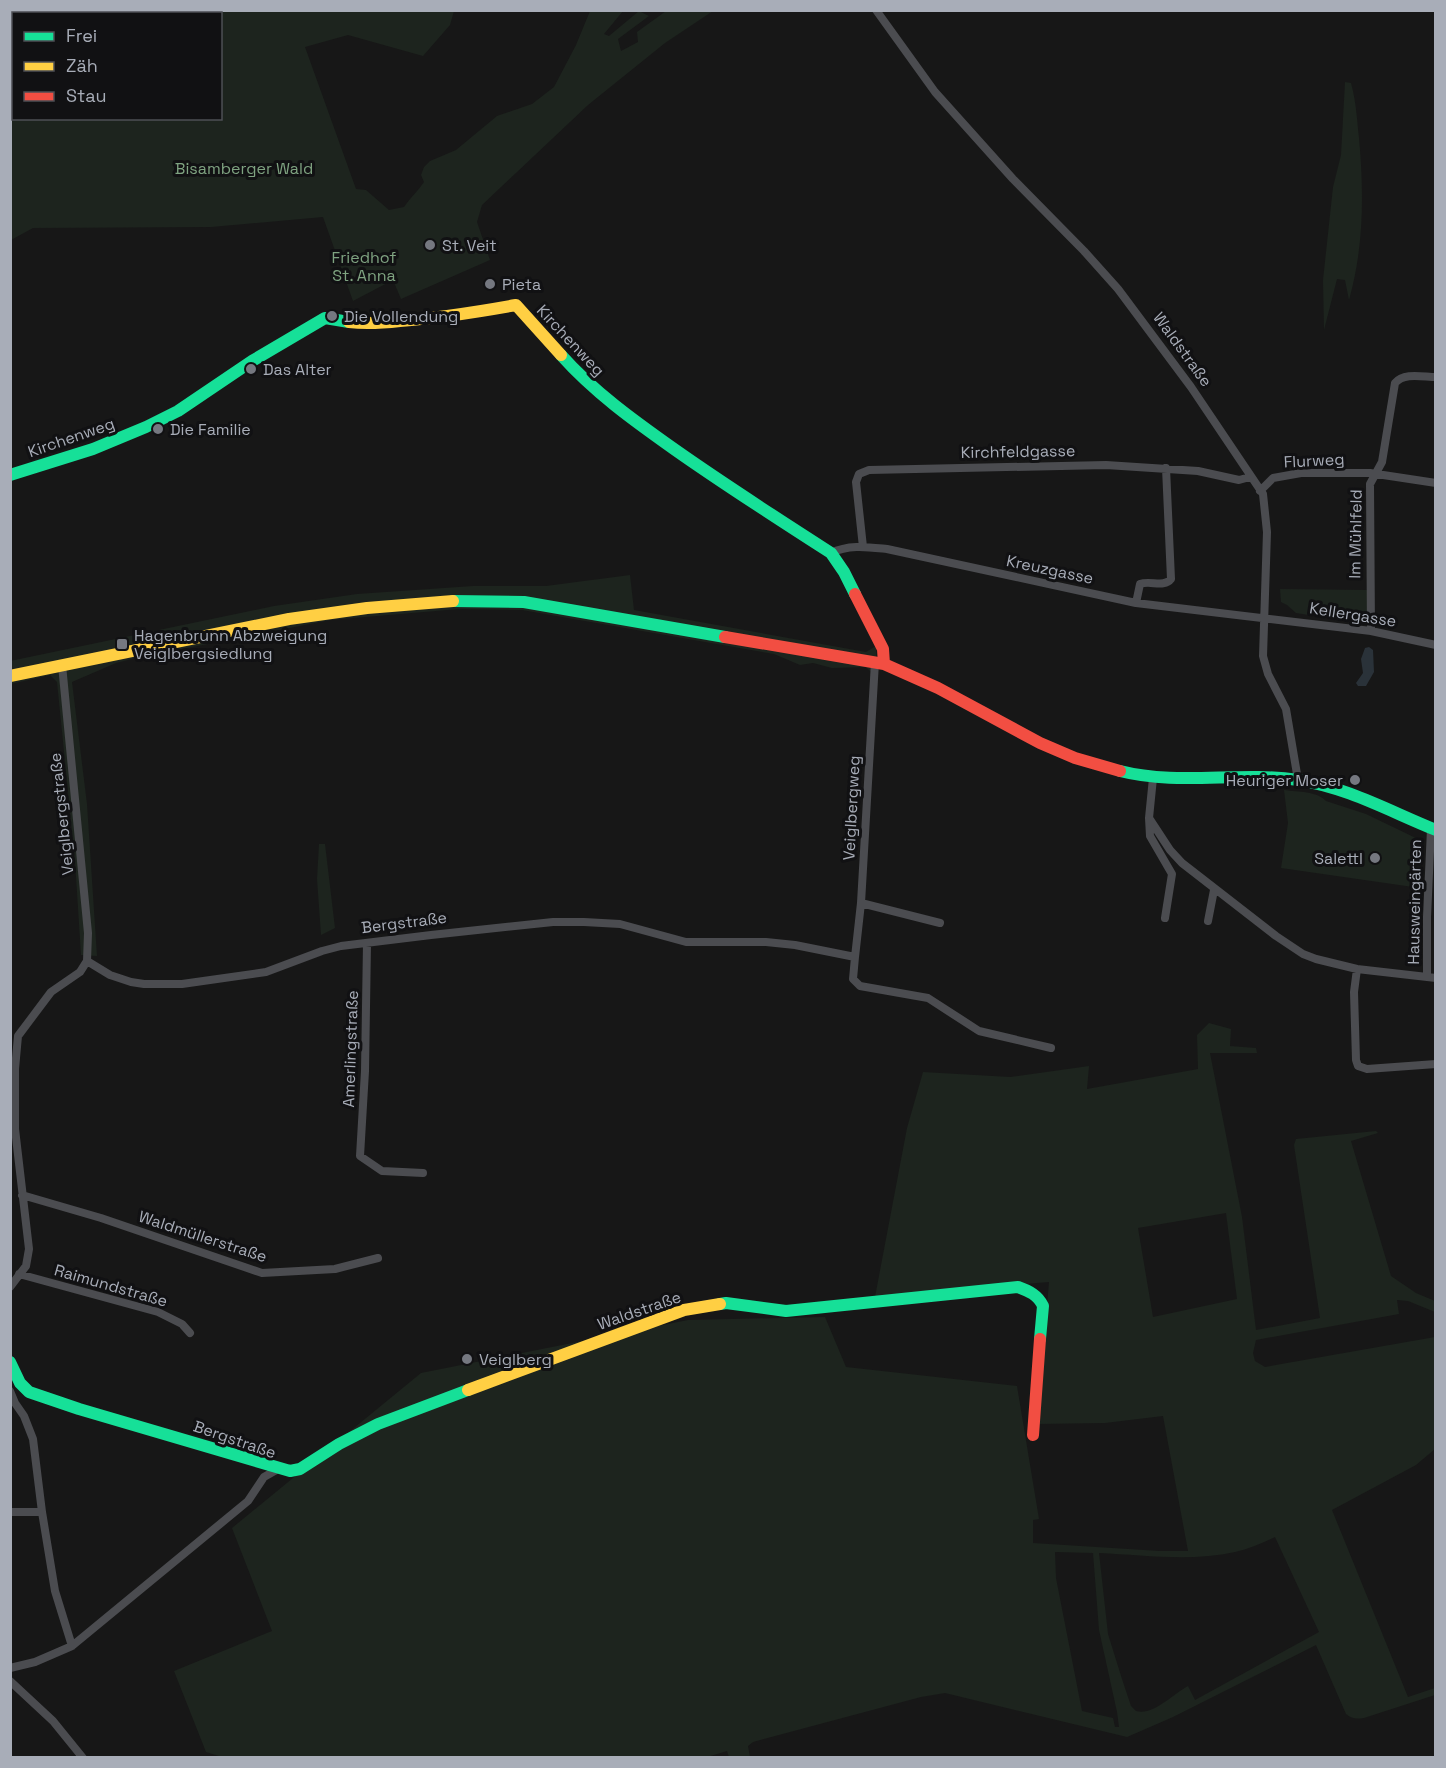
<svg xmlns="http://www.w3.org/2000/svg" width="1446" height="1768" viewBox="0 0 1446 1768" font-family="'Space Grotesk',sans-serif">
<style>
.green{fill:#1d241e;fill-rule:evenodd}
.water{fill:#2a3239}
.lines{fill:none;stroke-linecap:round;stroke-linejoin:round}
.street{stroke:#4b4c50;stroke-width:8}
.fast{stroke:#16e098;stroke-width:12}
.slow{stroke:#ffcf43;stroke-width:12}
.jam{stroke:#f24e42;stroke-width:12}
.poi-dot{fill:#757880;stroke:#111113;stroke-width:2}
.labels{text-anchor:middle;stroke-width:6;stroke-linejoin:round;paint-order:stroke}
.park-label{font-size:16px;fill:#7fa381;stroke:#111113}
.poi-label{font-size:16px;fill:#a8adb8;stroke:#111113;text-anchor:start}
.street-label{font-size:16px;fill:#a8adb8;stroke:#111113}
</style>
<rect width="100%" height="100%" fill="#171717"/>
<path class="green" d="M11,10L454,11L450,25L423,56L348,35L305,47L356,189L366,190L389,210L404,207C410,198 418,191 424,182L421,175L424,167L430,161L456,150L497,116L532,104L554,87L576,45L590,11H623L604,34L609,36L639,11L649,16L618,39L621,51L638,42L637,32L666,11H713L665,43L588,105L482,205L477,222L490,260L401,299L393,280L353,301L323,217L211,227L33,228L11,240ZM14,14H220V118H14Z
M1345,82L1351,83C1356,101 1357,119 1359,138C1364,193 1364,247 1349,300L1345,280L1337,279L1324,330L1323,280L1333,187L1341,155Z
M630,575L634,610L866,652L876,646L877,672L870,671L866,667L832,668L813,663L800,665L774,654L522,610L459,609L330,620L136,658L116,663L72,682L87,804L97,956L81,955L75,861L57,682L50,675L11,684L10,661L274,606L357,594L473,586H546Z
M1280,589L1369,590L1370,619L1336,614L1321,617L1296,613L1287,605L1281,602Z
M1284,790C1298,792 1317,791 1326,801L1366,814L1422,841L1420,888L1281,868L1288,823Z
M319,844H325L335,928L321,935L317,879Z
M1209,1023L1231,1029L1230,1046L1256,1048L1257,1053H1210L1242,1217L1256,1330L1320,1318L1294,1145L1296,1139L1376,1131L1378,1133L1351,1141L1391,1276L1416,1293L1435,1301V1312L1408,1301L1397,1300L1399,1314L1256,1340L1253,1353L1255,1361L1265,1367L1435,1337V1449L1416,1465L1332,1510L1408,1697L1435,1688V1695L1364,1718C1356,1719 1352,1719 1346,1714L1316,1645L1173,1717L1127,1737L945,1693L921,1697L753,1742L748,1746L750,1757H729L727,1751L704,1758H225L206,1752L174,1671L272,1631L232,1528L421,1373L688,1320L825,1317L846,1367L1017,1386L1039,1519L1033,1520V1543L1160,1551H1188L1163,1416L1105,1423L1037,1424L1049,1282L875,1297L907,1128L923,1072L1010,1077L1089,1066L1087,1089L1198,1069L1197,1035ZM1226,1213L1237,1299L1153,1317L1138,1228ZM1275,1537L1319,1632L1195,1700L1188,1686C1173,1694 1153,1716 1136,1711L1131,1706L1122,1679L1108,1634L1099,1553C1143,1555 1191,1562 1235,1552C1249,1549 1262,1543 1275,1537ZM1055,1552L1093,1553L1099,1630L1117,1712L1119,1727H1115L1113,1718L1082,1711L1056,1578Z"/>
<path class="water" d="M1369,647L1373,650L1374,672L1366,686H1358L1356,683L1363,673L1361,659L1365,648Z"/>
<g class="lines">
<path class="street" d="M876,10L935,92L1013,179L1084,251L1118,289L1191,387L1263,494L1267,532L1263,656L1268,674L1286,709L1298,780
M1260,491L1273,478L1301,473H1370L1436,483
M863,547L856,482L859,474L869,470L1106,465L1198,471L1239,480L1250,477
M831,553C849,544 868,547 887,549L1136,603L1371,631L1436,645
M1136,603L1140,584C1150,580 1164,588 1171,579L1166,468
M1371,631L1370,484L1382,462L1395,383C1404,372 1423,377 1436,377
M62,665L88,933L87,961
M1153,778L1149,818L1170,850L1182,863L1276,936L1303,954L1316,959L1357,969L1436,978
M1149,818L1150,836L1172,874L1165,918
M861,903L940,923
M1208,921L1214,890
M367,943L365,1071L360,1156L382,1171L423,1173
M855,957L861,903L875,662
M87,961L110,975L131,982L144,984H182L266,972L322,951L341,946L431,935L553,922H584L620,924L686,942H766L795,945L855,957L853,979L860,986L928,998L979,1031L1051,1048
M1357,969L1354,992L1356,1060L1358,1066L1367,1069L1436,1064
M1427,977V917L1431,829
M22,1195L101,1218L262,1273L335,1269L378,1258
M19,1274L158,1312L182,1324L190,1333
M10,1287L26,1266L29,1249L15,1129V1069L18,1036L51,992L80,972L87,961
M10,1391L15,1403L24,1416L33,1439L42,1512L55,1591L72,1646
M10,1512H42
M10,1668L35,1662L72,1646L248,1501L264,1477L278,1469
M10,1681L53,1721L83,1758"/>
<path class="fast" d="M561,355C594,392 633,420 674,449C725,485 778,519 831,553L844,572L855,594
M10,475L93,449L146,427L178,411L252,361L325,318L349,322
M453,601L524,602L725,637
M1120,771C1179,786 1239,771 1298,780C1347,787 1391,812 1436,830
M720,1304L726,1303L786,1311L1018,1287C1029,1291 1038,1295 1043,1306L1040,1339
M10,1362L20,1383L29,1392L79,1409L290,1471L300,1469L339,1444L378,1424L468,1390"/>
<path class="slow" d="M349,322C366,324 382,323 400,321C439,318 477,312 516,305L561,355
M10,676L289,619L367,608L453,601
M468,1390L684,1310L720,1304"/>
<path class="jam" d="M855,594L883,649L884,664
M725,637L884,664L938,688L1040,743L1075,758L1120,771
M1033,1435L1040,1339"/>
</g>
<g class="poi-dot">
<circle cx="430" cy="245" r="6"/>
<circle cx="490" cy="284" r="6"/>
<circle cx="332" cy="316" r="6"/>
<circle cx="251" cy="369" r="6"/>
<circle cx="158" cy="429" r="6"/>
<rect x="116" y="638" width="12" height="12" rx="3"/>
<circle cx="1355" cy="780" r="6"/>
<circle cx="1375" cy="858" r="6"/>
<circle cx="467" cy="1359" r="6"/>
</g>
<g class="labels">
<g class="park-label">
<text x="244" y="174">Bisamberger Wald</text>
<text x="364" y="263">Friedhof<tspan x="364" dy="18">St. Anna</tspan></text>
</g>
<g class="poi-label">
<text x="442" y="251">St. Veit</text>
<text x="502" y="290">Pieta</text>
<text x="344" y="322">Die Vollendung</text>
<text x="263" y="375">Das Alter</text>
<text x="170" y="435">Die Familie</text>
<text x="134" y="641">Hagenbrunn Abzweigung<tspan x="134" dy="18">Veiglbergsiedlung</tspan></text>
<text x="1343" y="786" text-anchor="end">Heuriger Moser</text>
<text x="1363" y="864" text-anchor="end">Salettl</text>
<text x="479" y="1365">Veiglberg</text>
</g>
<g class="street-label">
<text transform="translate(571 340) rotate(47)" y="6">Kirchenweg</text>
<text transform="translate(1183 349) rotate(54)" y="6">Waldstraße</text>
<text transform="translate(71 437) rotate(-19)" y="6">Kirchenweg</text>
<text transform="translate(1018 451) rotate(-1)" y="6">Kirchfeldgasse</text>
<text transform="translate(1314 460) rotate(-3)" y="6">Flurweg</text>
<text transform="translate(1355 534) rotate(-89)" y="6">Im Mühlfeld</text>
<text transform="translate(1050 569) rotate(12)" y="6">Kreuzgasse</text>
<text transform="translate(1353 614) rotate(9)" y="6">Kellergasse</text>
<text transform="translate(851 808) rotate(-87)" y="6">Veiglbergweg</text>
<text transform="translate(61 814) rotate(-96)" y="6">Veiglbergstraße</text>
<text transform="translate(1414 902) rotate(-89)" y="6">Hausweingärten</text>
<text transform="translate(404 922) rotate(-7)" y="6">Bergstraße</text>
<text transform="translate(350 1049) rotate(-88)" y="6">Amerlingstraße</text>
<text transform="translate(203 1236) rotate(18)" y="6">Waldmüllerstraße</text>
<text transform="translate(111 1285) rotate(16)" y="6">Raimundstraße</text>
<text transform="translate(639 1310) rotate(-19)" y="6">Waldstraße</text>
<text transform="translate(235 1439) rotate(19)" y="6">Bergstraße</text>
</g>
</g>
<rect width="1446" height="1768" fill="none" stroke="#a8adb8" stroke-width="24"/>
<rect x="12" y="12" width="210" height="108" fill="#111113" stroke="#4d4f55" stroke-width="1.5"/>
<rect x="24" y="32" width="30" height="9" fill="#16e098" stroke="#4d4f55" stroke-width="1.5"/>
<text x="66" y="42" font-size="18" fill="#a8adb8">Frei</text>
<rect x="24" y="62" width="30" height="9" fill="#ffcf43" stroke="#4d4f55" stroke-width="1.5"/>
<text x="66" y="72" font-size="18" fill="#a8adb8">Zäh</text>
<rect x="24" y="92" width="30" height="9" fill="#f24e42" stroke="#4d4f55" stroke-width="1.5"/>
<text x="66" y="102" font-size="18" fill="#a8adb8">Stau</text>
</svg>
